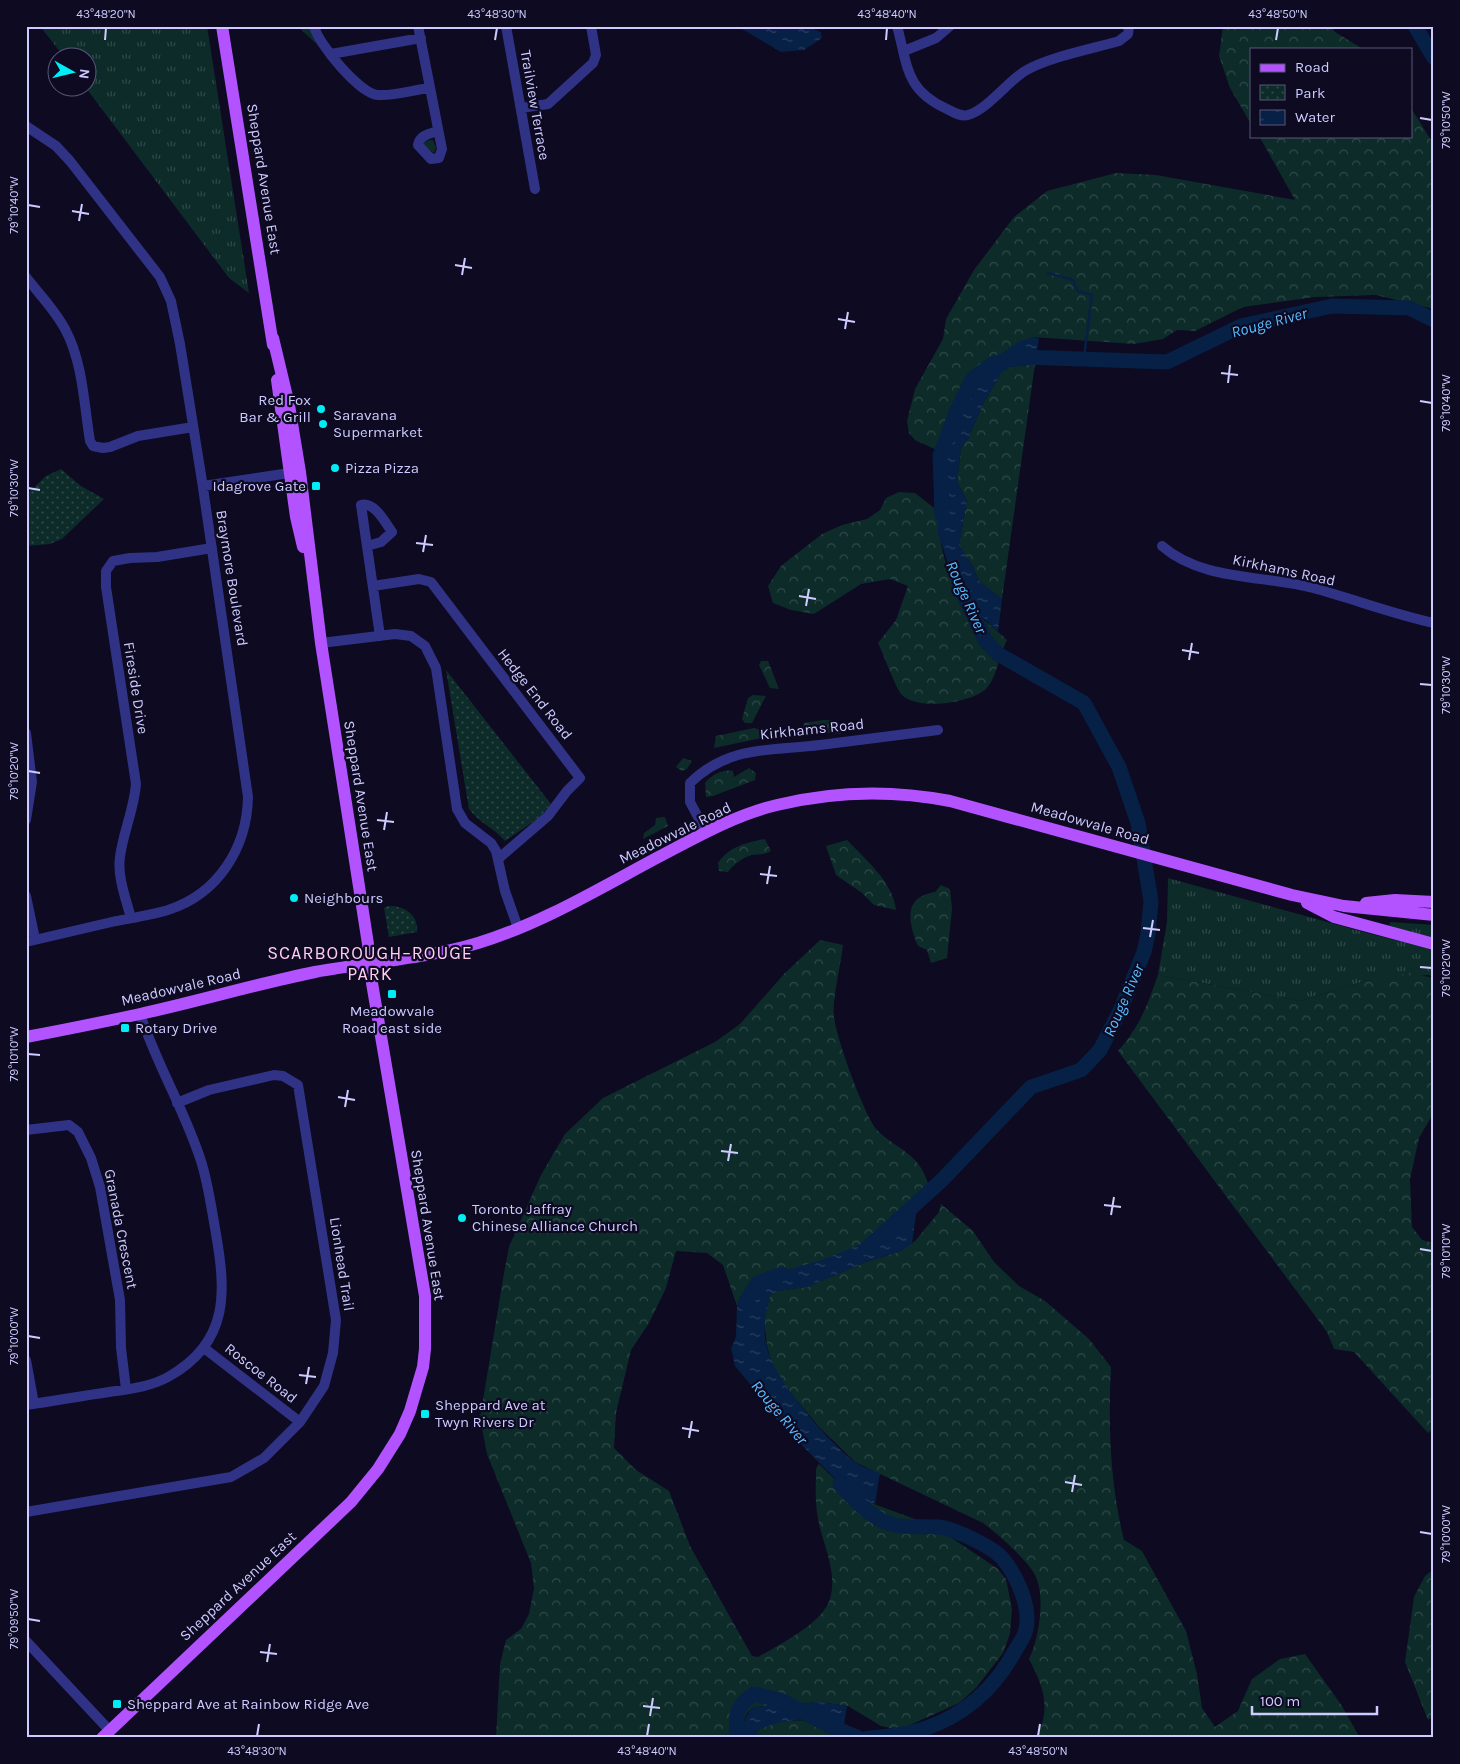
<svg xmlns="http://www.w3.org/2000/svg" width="1460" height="1764" viewBox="0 0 1460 1764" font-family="Karla,sans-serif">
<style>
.grass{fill:url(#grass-tufts)}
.forest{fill:url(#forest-crowns)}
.park{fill:url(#park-dots)}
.water{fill:url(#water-ripples)}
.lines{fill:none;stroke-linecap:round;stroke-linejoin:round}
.stream{stroke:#062145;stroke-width:2.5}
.river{stroke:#062145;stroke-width:15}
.minor{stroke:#303286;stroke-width:10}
.major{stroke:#b352ff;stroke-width:12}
.ticks{fill:none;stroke:#cdcbff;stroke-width:2}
.poi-dot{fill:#00edf6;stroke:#0d0a21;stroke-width:2}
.labels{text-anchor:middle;stroke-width:4.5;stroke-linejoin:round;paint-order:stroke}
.street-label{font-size:15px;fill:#cdcbff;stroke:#0d0a21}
.poi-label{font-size:15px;fill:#cdcbff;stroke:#0d0a21;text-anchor:start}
.water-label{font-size:16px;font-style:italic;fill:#59bdff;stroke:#0d0a21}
.quarter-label{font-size:18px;letter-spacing:1px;fill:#ffcdf0;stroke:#0d0a21}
.neatline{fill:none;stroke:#cdcbff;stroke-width:2}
.ticks-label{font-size:12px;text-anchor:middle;fill:#cdcbff}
</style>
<defs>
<pattern id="grass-tufts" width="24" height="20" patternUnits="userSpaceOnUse" patternTransform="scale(1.25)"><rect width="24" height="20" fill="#0d2c29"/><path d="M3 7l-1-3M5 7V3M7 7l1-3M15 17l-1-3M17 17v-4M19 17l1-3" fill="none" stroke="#2f4949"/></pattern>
<pattern id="forest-crowns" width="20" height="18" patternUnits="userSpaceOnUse" patternTransform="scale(1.25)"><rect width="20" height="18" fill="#0d2c29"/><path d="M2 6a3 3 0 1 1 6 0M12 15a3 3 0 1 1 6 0" fill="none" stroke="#2f4949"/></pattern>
<pattern id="park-dots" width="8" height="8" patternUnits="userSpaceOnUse" patternTransform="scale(1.25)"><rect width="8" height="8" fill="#0d2c29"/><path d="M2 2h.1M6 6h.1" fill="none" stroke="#2f4949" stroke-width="1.8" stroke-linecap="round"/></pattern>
<pattern id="water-ripples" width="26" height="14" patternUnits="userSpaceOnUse" patternTransform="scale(1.25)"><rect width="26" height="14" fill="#062145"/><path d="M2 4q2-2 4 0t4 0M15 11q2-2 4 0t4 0" fill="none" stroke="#294061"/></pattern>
</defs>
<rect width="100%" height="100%" fill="#0d0a21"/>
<path class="grass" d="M40,26H207L249,293L229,278L86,88L88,58L64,57Z
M429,140H433L436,148L434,153L424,146V143Z
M1168,878L1371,934L1434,949V978L1429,975L1372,979L1300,1001L1158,975L1167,922Z
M1390,922L1434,925V938L1389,927Z"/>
<path class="forest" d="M1223,26H1330L1335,32L1363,49H1251V124L1230,88L1219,56Z
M1411,108L1431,140L1434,141V309L1376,295L1315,297L1243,307L1195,331L1177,330L1163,339L1134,344L1033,337L942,443L941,452L915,440L909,433L907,421L915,389L943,339L946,319L974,270L1014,217L1047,191L1116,173L1156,175L1295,200L1259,136H1411Z
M1035,364L1002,599L979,581L972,565L959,545L967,501L957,482L961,448L968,439L983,404L1002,372L1010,367Z
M899,492L915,493L938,511C938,539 946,577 964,600C976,614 993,627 1007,640C999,655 997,678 986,689C970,703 919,711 902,695C896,689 883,653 878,643L896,620L908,586L890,579L861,584L814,614L791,610L773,603L768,586L781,566L822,534L842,525L867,519L880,510L886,498Z
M761,661H768L779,689L770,688L759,665Z
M753,695L766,696L752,723H745L742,719L748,698Z
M823,720H837L841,734L803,731L804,723Z
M754,728L764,731L767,737L714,748L716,736Z
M683,758L692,761L687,769L682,771L676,767Z
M749,768L756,773L755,780L713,796L706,797L705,783C711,775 723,769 733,771L734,777Z
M665,817L668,826L643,839L644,833L655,825L656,818Z
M765,839L771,851C764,855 759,854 752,855C743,857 733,865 728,872L719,871L718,863C728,847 747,842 765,839Z
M847,840C866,860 893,882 896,910L874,905L862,893L836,875L826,846Z
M941,885L950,889L952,909L947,958L931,963L927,950L918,946C908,922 903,897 935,892Z
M820,940L843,945C841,964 832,999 834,1017C836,1037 864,1115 877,1130C897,1150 918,1152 928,1183L900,1226L895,1230C871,1240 847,1251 823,1260C787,1273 761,1272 737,1306L723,1265L707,1253L676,1251L666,1288L649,1323L631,1350L616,1413L614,1448L636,1470L669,1491L690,1546L752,1656L758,1657C779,1645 817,1626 828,1604C839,1580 826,1551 820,1528C816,1513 815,1494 816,1479C816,1473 815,1468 819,1464L852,1496L934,1526L998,1569L1006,1579L1012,1609L1010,1634L1003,1653L976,1688L959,1703L899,1730L881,1726L848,1706L821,1702L753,1707L747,1713L737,1738H496L500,1664L506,1640L521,1629L529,1614L534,1588L531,1563L487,1454L480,1418L504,1273L509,1247L516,1231L541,1175L565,1134L603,1098L715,1042L740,1024L784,974Z
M1410,973L1434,978V1112L1419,1138L1410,1179L1412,1227L1422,1240L1434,1243V1428L1428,1433L1354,1352L1334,1349L1327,1332L1118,1051C1140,1026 1147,1006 1158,975L1300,1001L1372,979Z
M941,1204L973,1231L994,1262L1019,1286L1045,1301L1089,1339L1111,1367C1108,1424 1110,1484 1124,1540L1142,1551L1186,1631L1197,1674L1202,1708L1215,1727L1238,1711L1252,1679L1280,1659L1305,1654L1342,1706L1360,1738H1036C1052,1708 1043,1686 1029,1659C1039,1639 1046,1596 1035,1575C1028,1561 996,1532 983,1523L855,1462L820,1428L789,1391L772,1364L767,1346L764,1320L770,1295L777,1291L807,1287L866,1262L901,1251L915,1241L939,1212Z
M1434,1569V1716L1428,1720L1405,1662L1414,1597L1425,1576Z
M816,1720L843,1723L869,1738H756L758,1730L778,1721Z"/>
<path class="park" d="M297,26H312L320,47Z
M61,469L81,486L104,499L62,539L50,544L26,546V495L46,476Z
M446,670L551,804L540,817L505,841C494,828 478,822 469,809Z
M388,906C404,905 419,915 417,932L389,937L384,908Z"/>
<path class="water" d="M737,26H815V30L821,32L822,38L804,50L781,52Z
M1033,337L1039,338L1035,364L1010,367L1002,372L983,404L968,439L961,448L957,482L967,501L959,545L972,565L979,581L1002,599L998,632L965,600L955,586L938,533V511L943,483L942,443L952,417L993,359L1020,341Z
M918,1199L912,1244L901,1251L866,1262L807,1287L777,1291L770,1295C766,1313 762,1329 767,1348C775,1380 828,1442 855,1462C862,1467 872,1470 880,1473L875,1504L852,1496L775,1418L766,1403L735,1366L731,1348L736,1337L737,1306L746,1293L775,1273L822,1260L895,1230L900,1226Z
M821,1702L847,1706L844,1724C817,1715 783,1719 758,1730L756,1738H737L748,1713L753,1707Z"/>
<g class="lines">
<path class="stream" d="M1048,273L1073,280L1078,291L1092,295L1084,357"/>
<path class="river" d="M1415,26L1434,58
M942,515L940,456L955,415L972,379L994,363L1023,357L1167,362L1241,326L1332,306L1409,308L1434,320
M867,1248L941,1181L1031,1087L1081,1070L1100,1050L1120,1011L1144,952L1148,934L1151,901L1138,823L1119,767L1084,703L998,654L985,640L959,585
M745,1303L758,1283L782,1274
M840,1484C853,1499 874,1521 894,1525C909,1528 924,1526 939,1527C955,1529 993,1547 1003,1559C1017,1576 1031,1607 1026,1629C1025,1636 1020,1643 1016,1649C996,1687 965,1715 924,1729C905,1735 888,1737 868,1738
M737,1738C736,1714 734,1708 754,1694L780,1700L832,1727L859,1738"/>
<path class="minor" d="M314,26C318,44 360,94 378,95C394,96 413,90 429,88
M418,26L442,149L439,158L431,159L418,145C420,135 429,134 438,131
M506,26L535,189
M897,26C908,66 905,90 947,109C953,112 961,117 968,115C988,109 1007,82 1025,71C1049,57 1092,49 1119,41L1128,34L1129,26
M904,51L936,38L950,26
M331,54L421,38
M521,108L548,104L593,63L596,55L591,26
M26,126L56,146L70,161L160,277L171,301L180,344L202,481L248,797C247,848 218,894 168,910C151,915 133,918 116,921C86,928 56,935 26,942
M26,277C39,294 55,310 65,329C83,362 84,405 90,441L93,446L103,448L110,447L138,436L193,427
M203,486L296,472
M367,546L381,542L392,532C385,522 374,501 361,505L380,636
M1162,546C1202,581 1264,575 1313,588C1354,599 1393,614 1434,623
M373,586L419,579L431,582L580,778L567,791L548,816L498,859
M321,643L395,634L411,636L425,646L436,668L457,809L465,823L491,843L496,851L505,891L518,928
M26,733L32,782L26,820
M706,832L690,802V783C729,745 771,751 820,745C859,740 899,735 938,730
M26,896L35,939
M131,918C126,899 117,876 120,857C123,832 134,810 136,784L106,587V571L113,561L130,558L157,557L212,548
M26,1130L69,1125L78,1132L91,1158L100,1187L120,1300L121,1348L126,1389
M204,1348L300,1422
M26,1360L34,1404
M26,1405C54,1401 81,1396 109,1392C129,1389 150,1387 168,1377C231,1342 226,1290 215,1228C211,1206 208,1183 201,1161C185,1111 157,1065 140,1014
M26,1512L231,1477L264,1458L300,1422L324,1386L333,1353L336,1320L298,1085L283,1076L274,1075L209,1090L177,1103
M26,1641L110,1731"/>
<path class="major" d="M222,26L273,345
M277,380L296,517L303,547
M1307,903L1334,917L1434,944
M1366,903L1395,900L1434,902
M26,1037C64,1030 103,1022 140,1014C199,1001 256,984 315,972C369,962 425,959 478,943C544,923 605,885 666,853C700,835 738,814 777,805C834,791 893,790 950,801L1292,895L1344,906L1434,915
M102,1738L351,1502L378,1469L400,1434L410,1411L423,1367L425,1349V1296L372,983L368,944L321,643L300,472L289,405L273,338"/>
</g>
<path class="ticks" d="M105,40L106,28M495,40L497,28M886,40L887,28M1276,40L1278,28M1420,118L1432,120M28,205L40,207M72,211L89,214M79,221L82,204M455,265L472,268M462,275L465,258M838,319L855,322M845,329L848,312M1221,373L1238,375M1228,383L1230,365M1420,401L1432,403M28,488L40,490M416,543L433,545M423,552L426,535M799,596L816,599M806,606L809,589M1182,650L1199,653M1189,660L1192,643M1420,684L1432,685M28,771L40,773M377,820L394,822M384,830L387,812M760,874L777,876M767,884L770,866M1143,928L1160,930M1150,937L1153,920M1420,967L1432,968M28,1054L40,1055M338,1097L355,1100M345,1107L348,1090M721,1151L738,1153M728,1161L731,1144M1104,1205L1121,1207M1111,1215L1114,1197M1420,1249L1432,1251M28,1336L40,1338M299,1375L316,1377M306,1384L309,1367M682,1428L699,1431M689,1438L692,1421M1065,1482L1082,1485M1072,1492L1075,1475M1420,1532L1432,1534M28,1619L40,1621M260,1652L277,1654M267,1662L270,1644M643,1706L660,1708M650,1716L653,1698M257,1736L259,1724M647,1736L649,1724M1038,1736L1040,1724"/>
<g class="poi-dot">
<circle cx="321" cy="409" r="5"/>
<circle cx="323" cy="424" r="5"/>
<circle cx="335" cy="468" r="5"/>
<rect x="311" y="481" width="10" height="10" rx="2.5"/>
<circle cx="294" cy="898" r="5"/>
<rect x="387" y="989" width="10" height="10" rx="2.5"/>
<rect x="120" y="1023" width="10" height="10" rx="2.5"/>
<circle cx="462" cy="1218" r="5"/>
<rect x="420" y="1409" width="10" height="10" rx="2.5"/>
<rect x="112" y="1699" width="10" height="10" rx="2.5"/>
</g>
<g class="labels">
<g class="street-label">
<text transform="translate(535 105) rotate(80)" y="5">Trailview Terrace</text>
<text transform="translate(264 179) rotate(81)" y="5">Sheppard Avenue East</text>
<text transform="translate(1284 570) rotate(12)" y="5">Kirkhams Road</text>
<text transform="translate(232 578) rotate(81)" y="5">Braymore Boulevard</text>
<text transform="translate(136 688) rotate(81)" y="5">Fireside Drive</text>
<text transform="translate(535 694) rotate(52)" y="5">Hedge End Road</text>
<text transform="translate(812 729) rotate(-6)" y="5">Kirkhams Road</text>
<text transform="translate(361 796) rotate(81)" y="5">Sheppard Avenue East</text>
<text transform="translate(1090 823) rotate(16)" y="5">Meadowvale Road</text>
<text transform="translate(675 833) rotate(-26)" y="5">Meadowvale Road</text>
<text transform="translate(181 987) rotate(-13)" y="5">Meadowvale Road</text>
<text transform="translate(428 1225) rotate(81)" y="5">Sheppard Avenue East</text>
<text transform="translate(121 1229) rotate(79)" y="5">Granada Crescent</text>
<text transform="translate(342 1264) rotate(81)" y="5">Lionhead Trail</text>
<text transform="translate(261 1373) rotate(38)" y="5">Roscoe Road</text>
<text transform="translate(238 1586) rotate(-43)" y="5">Sheppard Avenue East</text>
</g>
<g class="poi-label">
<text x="311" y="405" text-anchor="end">Red Fox<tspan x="311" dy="17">Bar &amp; Grill</tspan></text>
<text x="333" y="420">Saravana<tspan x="333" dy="17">Supermarket</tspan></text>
<text x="345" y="473">Pizza Pizza</text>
<text x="306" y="491" text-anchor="end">Idagrove Gate</text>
<text x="304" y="903">Neighbours</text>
<text x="392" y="1016" text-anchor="middle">Meadowvale<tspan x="392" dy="17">Road east side</tspan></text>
<text x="135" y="1033">Rotary Drive</text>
<text x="472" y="1214">Toronto Jaffray<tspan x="472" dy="17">Chinese Alliance Church</tspan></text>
<text x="435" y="1410">Sheppard Ave at<tspan x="435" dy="17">Twyn Rivers Dr</tspan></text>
<text x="127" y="1709">Sheppard Ave at Rainbow Ridge Ave</text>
</g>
<g class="water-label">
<text transform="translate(1269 322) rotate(-15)" y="6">Rouge River</text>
<text transform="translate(967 597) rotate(66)" y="6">Rouge River</text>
<text transform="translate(1123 1000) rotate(-66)" y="6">Rouge River</text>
<text transform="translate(780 1412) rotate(50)" y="6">Rouge River</text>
</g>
<g class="quarter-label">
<text x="370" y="959">SCARBOROUGH–ROUGE<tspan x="370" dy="21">PARK</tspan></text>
</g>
</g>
<rect width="1460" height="1764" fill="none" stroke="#0d0a21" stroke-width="55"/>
<rect x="1250" y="48" width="162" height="90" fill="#0d0a21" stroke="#5a577a"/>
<rect x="1260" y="64" width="25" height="8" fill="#b352ff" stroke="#5a577a"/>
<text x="1295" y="72" font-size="15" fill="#cdcbff">Road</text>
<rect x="1260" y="85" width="25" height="15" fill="url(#park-dots)" stroke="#5a577a"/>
<text x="1295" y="98" font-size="15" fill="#cdcbff">Park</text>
<rect x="1260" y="110" width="25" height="15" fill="url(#water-ripples)" stroke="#5a577a"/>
<text x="1295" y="122" font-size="15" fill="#cdcbff">Water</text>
<g transform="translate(72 72) rotate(98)"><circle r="24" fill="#0d0a21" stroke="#5a577a"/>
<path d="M0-4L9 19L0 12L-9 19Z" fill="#00edf6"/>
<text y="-8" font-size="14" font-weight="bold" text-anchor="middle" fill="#cdcbff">N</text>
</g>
<path d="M1252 1706v8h125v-8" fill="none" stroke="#cdcbff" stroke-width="2.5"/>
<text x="1260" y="1706" font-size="15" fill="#cdcbff" stroke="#0d0a21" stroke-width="4" paint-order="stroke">100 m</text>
<rect x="28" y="28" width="1404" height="1708" class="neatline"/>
<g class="ticks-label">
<text x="106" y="18">43°48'20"N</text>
<text x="497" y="18">43°48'30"N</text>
<text x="887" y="18">43°48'40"N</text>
<text x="1278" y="18">43°48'50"N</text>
<text transform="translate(1446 120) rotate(-90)" y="4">79°10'50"W</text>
<text transform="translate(14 205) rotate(-90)" y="4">79°10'40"W</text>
<text transform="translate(1446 403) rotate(-90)" y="4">79°10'40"W</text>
<text transform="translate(14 488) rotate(-90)" y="4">79°10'30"W</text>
<text transform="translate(1446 685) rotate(-90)" y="4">79°10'30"W</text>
<text transform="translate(14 771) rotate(-90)" y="4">79°10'20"W</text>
<text transform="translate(1446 968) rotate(-90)" y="4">79°10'20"W</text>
<text transform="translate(14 1054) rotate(-90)" y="4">79°10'10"W</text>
<text transform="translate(1446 1251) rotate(-90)" y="4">79°10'10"W</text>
<text transform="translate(14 1336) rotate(-90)" y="4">79°10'00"W</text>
<text transform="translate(1446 1534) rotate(-90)" y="4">79°10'00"W</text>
<text transform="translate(14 1619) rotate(-90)" y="4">79°09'50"W</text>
<text x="257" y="1755">43°48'30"N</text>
<text x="647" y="1755">43°48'40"N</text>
<text x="1038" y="1755">43°48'50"N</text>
</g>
</svg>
